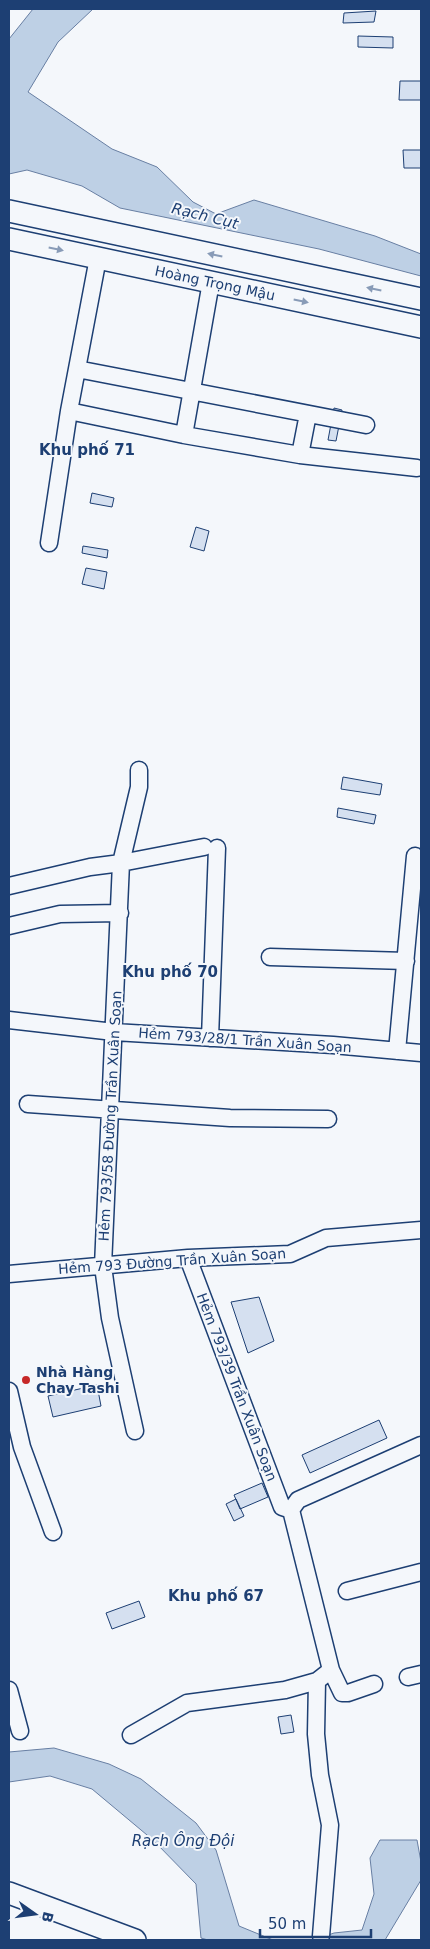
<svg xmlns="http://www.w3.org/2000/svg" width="430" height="1949" viewBox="0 0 430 1949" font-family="'DejaVu Sans',sans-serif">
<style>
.water{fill:#bed0e5;stroke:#687fa3}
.building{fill:#d5e0f0;stroke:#1d3f73}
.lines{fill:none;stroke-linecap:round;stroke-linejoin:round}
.minor-casing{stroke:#1d3f73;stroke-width:19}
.major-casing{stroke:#1d3f73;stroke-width:24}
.minor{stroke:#f4f7fb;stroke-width:16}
.major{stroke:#f4f7fb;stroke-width:21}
.oneway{fill:#889bb7}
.poi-dot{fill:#c62828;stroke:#f4f7fb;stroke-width:2}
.labels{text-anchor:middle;stroke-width:4;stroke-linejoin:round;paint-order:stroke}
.street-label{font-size:14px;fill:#1d3f73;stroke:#f4f7fb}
.poi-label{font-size:14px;font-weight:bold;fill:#1d3f73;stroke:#f4f7fb;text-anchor:start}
.water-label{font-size:15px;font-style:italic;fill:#1d3f73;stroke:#f4f7fb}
.neighbourhood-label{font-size:15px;font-weight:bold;fill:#1d3f73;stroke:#f4f7fb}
</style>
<rect width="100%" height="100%" fill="#f4f7fb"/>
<path class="water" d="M33,9H93L58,42L28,92L112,149L157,167L193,202L216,214L254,200L375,236L421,254V276L319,249L120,208L82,186L27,170L9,174V39Z
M54,1748L109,1764L141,1779L196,1823L216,1850L239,1926L273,1940H208L201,1938L196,1884L153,1840L92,1789L50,1776L9,1782V1752Z
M380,1840H417L421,1862V1880L385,1940H314L334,1933L362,1930L374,1894L370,1858Z"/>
<path class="building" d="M376,11L374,22L343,23L344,13Z
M358,36L393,37V48L358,47Z
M400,81H421V100H399Z
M403,150H421V168H404Z
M334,408L342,410L336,441L328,440Z
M92,493L114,498L112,507L90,503Z
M196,527L209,531L204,551L190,547Z
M83,546L108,550L107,558L82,553Z
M86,568L107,572L104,589L82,584Z
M343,777L382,784L380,795L341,789Z
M338,808L376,815L374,824L337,817Z
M259,1297L274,1341L248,1353L231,1302Z
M97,1385L101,1406L53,1417L48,1396Z
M379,1420L387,1438L310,1473L302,1455Z
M262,1483L268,1497L240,1509L234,1495Z
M236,1499L244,1516L234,1521L226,1504Z
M139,1601L145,1617L112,1629L106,1613Z
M291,1715L294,1732L281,1734L278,1717Z"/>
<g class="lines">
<defs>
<path id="minor" d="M77,369L366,425
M69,411L184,435L300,455L417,468
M184,435L211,282
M300,455L308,414
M49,543L69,411L98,258
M9,886L90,867L121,863L204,847
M9,926L60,914L120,913
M270,957L406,961
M9,1020L114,1032L333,1045L421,1053
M210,1038L217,848
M397,1051L415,856
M28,1104L230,1118L328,1119
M188,1258L282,1507L291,1510
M9,1274L188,1258L290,1254L326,1238L421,1230
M9,1391L22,1447L53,1532
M135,1431L110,1318L103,1266L121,863L139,787V770
M347,1591L421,1572
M331,1670L342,1693H348L374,1684
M408,1677L421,1674
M317,1681L316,1734L320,1775L330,1825L321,1936
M9,1690L20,1731
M131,1735L187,1703L285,1690L317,1681L331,1670L291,1510L298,1500L421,1445"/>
<path id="major" d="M9,211L421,299
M9,239L421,327
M9,1893L135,1940"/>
</defs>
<use href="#minor" class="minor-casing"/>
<use href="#major" class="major-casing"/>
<use href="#minor" class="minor"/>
<use href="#major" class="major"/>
</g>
<defs><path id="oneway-solid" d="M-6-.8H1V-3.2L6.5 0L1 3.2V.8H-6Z" transform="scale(1.25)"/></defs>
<g class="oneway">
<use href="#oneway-solid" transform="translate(56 249) rotate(12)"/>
<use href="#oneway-solid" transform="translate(215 255) rotate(-168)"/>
<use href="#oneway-solid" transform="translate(374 289) rotate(-168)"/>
<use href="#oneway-solid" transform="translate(301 301) rotate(12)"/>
</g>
<circle class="poi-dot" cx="26" cy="1380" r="5"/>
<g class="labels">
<g class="street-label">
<text transform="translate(215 283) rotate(12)" y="5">Hoàng Trọng Mậu</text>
<text transform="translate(245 1040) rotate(4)" y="5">Hẻm 793/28/1 Trần Xuân Soạn</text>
<text transform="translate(110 1116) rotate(-87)" y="5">Hẻm 793/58 Đường Trần Xuân Soạn</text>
<text transform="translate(172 1261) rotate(-4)" y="5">Hẻm 793 Đường Trần Xuân Soạn</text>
<text transform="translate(237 1387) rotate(69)" y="5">Hẻm 793/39 Trần Xuân Soạn</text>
</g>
<g class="poi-label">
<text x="36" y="1377">Nhà Hàng<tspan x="36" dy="16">Chay Tashi</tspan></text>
</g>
<g class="water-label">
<text transform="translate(205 216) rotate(14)" y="5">Rạch Cụt</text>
<text x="183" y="1846">Rạch Ông Đội</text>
</g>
<g class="neighbourhood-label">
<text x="87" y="455">Khu phố 71</text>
<text x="170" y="977">Khu phố 70</text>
<text x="216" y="1601">Khu phố 67</text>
</g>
</g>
<rect width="430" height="1949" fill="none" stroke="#1d3f73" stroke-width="20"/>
<g transform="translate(35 1914) rotate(104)" stroke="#f4f7fb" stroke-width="4" paint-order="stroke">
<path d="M0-4L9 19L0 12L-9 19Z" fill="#1d3f73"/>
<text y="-8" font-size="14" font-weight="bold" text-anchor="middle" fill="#1d3f73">B</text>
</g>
<path d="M260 1929v8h111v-8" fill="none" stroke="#1d3f73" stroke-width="2.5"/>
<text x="268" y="1929" font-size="15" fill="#1d3f73" stroke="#f4f7fb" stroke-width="4" paint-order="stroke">50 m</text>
</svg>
